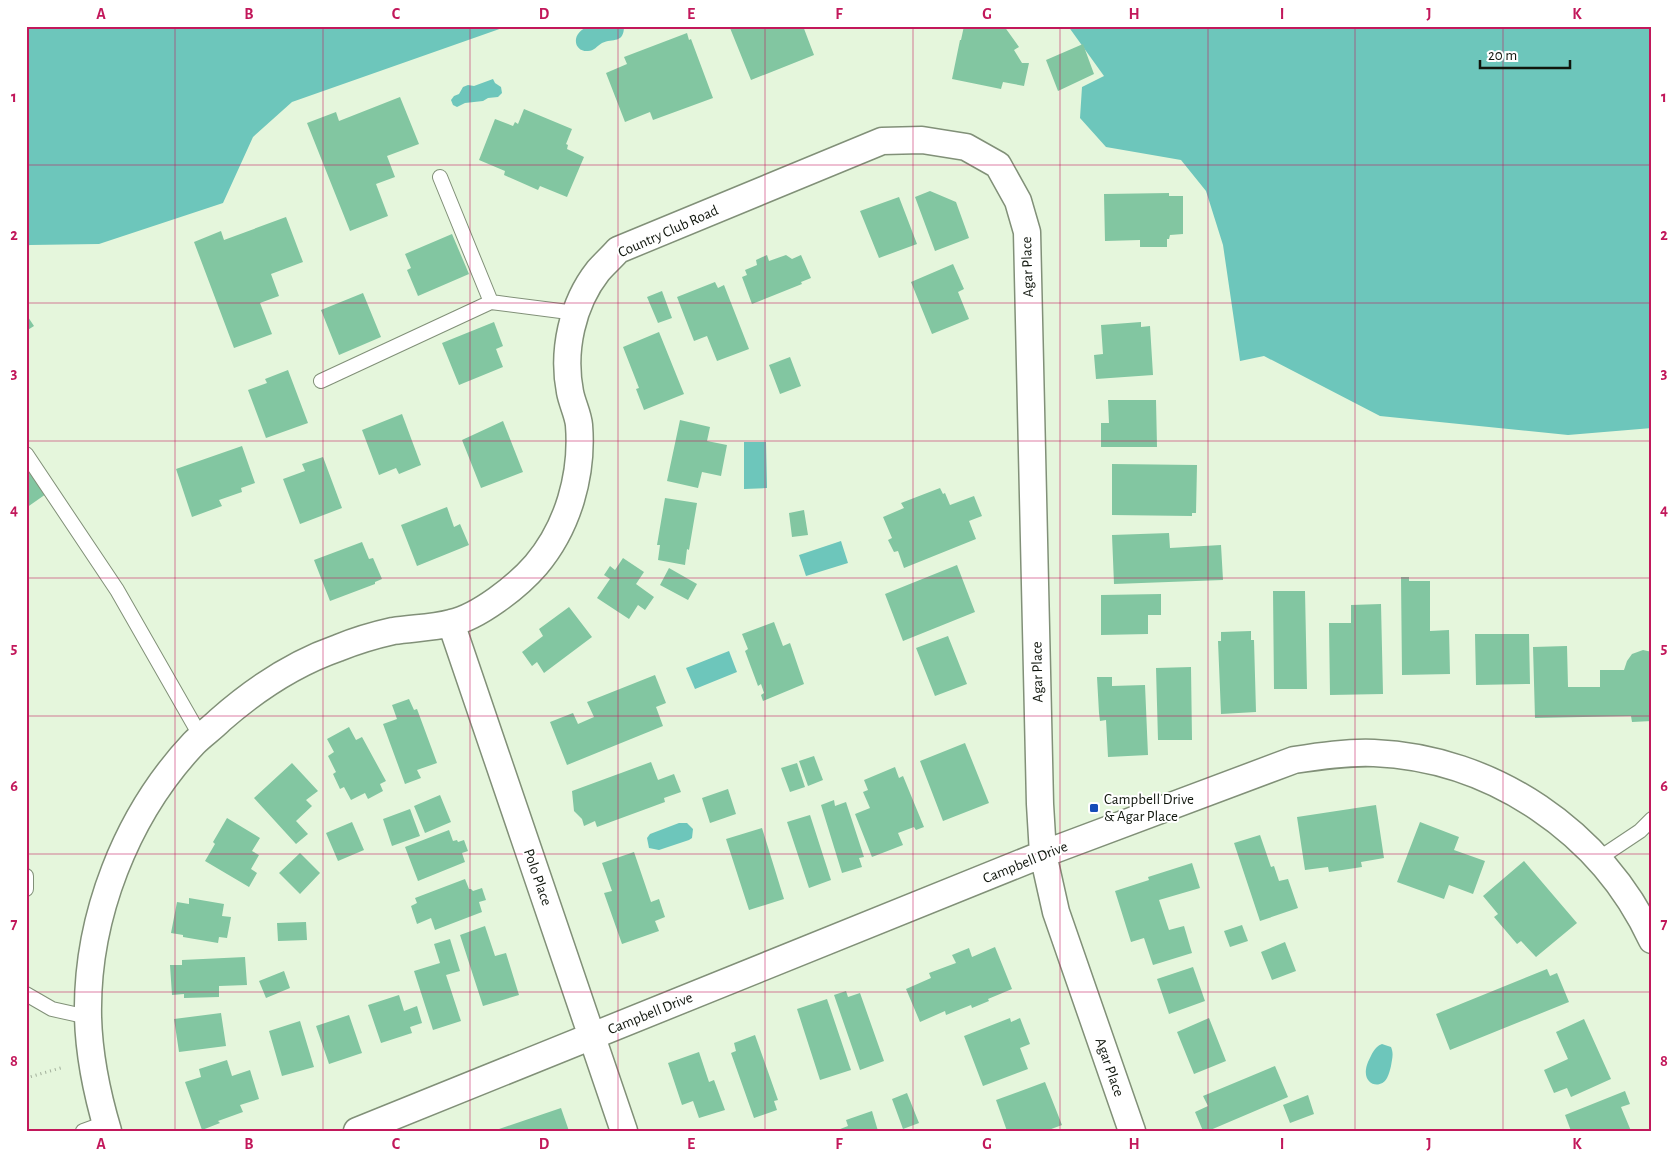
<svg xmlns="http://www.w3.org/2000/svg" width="1678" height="1157" viewBox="0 0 1678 1157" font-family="'Alegreya Sans',sans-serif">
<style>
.water{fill:#6dc6bb}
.building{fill:#82c6a1}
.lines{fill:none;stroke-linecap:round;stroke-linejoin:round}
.service-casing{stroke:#819078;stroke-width:16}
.minor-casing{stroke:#819078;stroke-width:29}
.path{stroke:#a2af9b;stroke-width:3;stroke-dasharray:1 4;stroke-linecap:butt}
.service{stroke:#fff;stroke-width:14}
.minor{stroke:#fff;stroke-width:26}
.grid{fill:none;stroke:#c2185b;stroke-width:1;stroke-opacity:0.55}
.poi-dot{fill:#154cb8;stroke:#fff;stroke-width:2}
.labels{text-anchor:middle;stroke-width:4;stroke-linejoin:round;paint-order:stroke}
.street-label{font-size:15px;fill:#10160d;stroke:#fff}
.poi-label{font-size:15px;fill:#10160d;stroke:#fff;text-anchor:start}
.neatline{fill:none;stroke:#c2185b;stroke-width:2}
.grid-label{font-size:16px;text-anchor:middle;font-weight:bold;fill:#c2185b}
</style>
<rect width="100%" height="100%" fill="#e5f6dc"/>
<path class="water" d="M26,26H508L292,102L253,137L223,203L99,244L30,245L26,246Z
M590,26H624C624,44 613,38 602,43C597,46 594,51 588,51C573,52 570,32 590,26Z
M1068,26H1652V428L1568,435L1380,416L1264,356L1240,361L1223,245L1206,191L1181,160L1106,147L1080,118L1082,87L1104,76Z
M493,79L495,83L501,87L502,93L498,97L488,98L483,101L465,103L457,107L453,105L451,100L454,96L459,94L463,87L468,85L474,86Z
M744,442H766L767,488L744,489Z
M841,541L848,563L806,576L799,555Z
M729,651L737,672L695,689L686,668Z
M679,823H687L693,829L692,838L689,840L659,850L649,848L647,838L650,834Z
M1382,1044L1391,1047C1394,1054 1392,1059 1391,1066C1390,1070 1389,1074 1387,1078C1380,1091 1359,1084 1368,1062C1372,1054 1374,1047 1382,1044Z"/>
<path class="building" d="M731,26H803L814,55L751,80L730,28Z
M964,26H1004L1019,47L1014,50L1022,63H1029L1024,86L1003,82L1001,89L952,79L960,40H961Z
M687,33L689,40L691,39L713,98L653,120L650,112L625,122L606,73L627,64L624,57Z
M1083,44L1094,74L1058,91L1046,60Z
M400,97L419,144L387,156L395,177L376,184L388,216L350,231L307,123L336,112L339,121Z
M524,109L572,129L566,144L568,145L567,149L584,157L567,197L540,186L538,190L504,175L505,171L479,160L495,119L513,126L515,122L518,124Z
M930,191L956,202L969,238L935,251L915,197Z
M1169,193V196H1183V234L1170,235L1169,239H1167V247H1140V240L1105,241L1104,194Z
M899,197L917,244L879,258L860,211Z
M286,217L303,262L271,274L279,296L260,303L272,334L234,348L194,242L221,231L224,240Z
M452,234L469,274L418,296L407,270L411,268L405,254Z
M767,255L769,261L786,255L792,259L801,255L811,278L801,282L802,284L752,304L742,277L747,275L745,270L757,265L756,260Z
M953,264L964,289L958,292L969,319L932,334L911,282Z
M715,282L718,288L724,285L749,349L717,361L707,336L694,341L677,297Z
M662,291L672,318L658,323L647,297Z
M363,293L381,337L339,355L321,310Z
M26,314L34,326L26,331Z
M494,322L503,346L496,349L503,367L459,385L442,343Z
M1141,322V327L1150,326L1153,375L1096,379L1094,355L1103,354L1101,325Z
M659,332L684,394L644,410L636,389L639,388L623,347Z
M790,357L801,386L780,394L769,365Z
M288,370L308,423L266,438L248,390L267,383L265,379Z
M1108,400H1156L1157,447H1101V423H1109Z
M402,414L421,465L399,474L396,468L379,475L362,430Z
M680,420L710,427L707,441L727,445L721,476L702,472L698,488L667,481Z
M503,421L523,472L481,488L462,440Z
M242,446L255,483L241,488L242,492L219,500L222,506L192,517L176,469Z
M323,457L342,508L300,524L283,479L305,471L302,464Z
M26,463L46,494L26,508Z
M1112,464L1197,465L1196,513H1192V516L1112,515Z
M940,488L943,494L945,493L950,505L974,496L982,516L969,521L976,539L904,568L898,551L894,552L888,540L892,538L883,517L904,508L901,503Z
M665,498L697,503L689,550L687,549L685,565L658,560L660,545H657Z
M447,507L454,527L460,524L469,545L417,566L401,525Z
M804,510L808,535L792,537L789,513Z
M1169,533L1170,548L1221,545L1223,580L1114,584L1112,535Z
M362,542L369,559L373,558L382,579L375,582V584L330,601L314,560Z
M623,558L644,572L636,584L654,597L645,610L638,605L629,619L597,598L610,579L604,575L610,566L615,570Z
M957,565L975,612L903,641L885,594Z
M669,568L697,584L688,600L660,585Z
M1401,577H1409V581H1430V631L1449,630L1450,674L1402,675Z
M1273,591H1305L1307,689H1274Z
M1161,594V615H1148V634L1101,635V595Z
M1381,604L1383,694L1330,695L1329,623H1351V605Z
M569,607L592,637L544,673L537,662L532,666L522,652L543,636L539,629Z
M774,622L783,646L790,643L804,684L763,701L761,695L764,693L761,684L758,686L745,651L748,649L742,634Z
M1251,631V640H1254L1256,712L1221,714L1218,641H1221V632Z
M1475,634H1529L1530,684L1476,685Z
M948,636L967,684L935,696L916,648Z
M1567,646L1568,687H1600V670H1624L1627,661L1632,654L1643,650L1652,652V721L1632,722L1631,716L1535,718L1533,647Z
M1191,667L1192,740H1158L1156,668Z
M655,675L666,703L656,707L663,726L567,765L550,722L573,713L578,724L594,717L587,702Z
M1097,677H1112V686L1145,685L1148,755L1108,757L1106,720L1100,721L1099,713Z
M409,699L414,710L417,709L437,763L417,770L421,778L405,784L383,724L397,719L392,705Z
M349,727L356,740L362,737L386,781L380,784L383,791L368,799L365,793L351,800L344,787L340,789L333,774L336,772L328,756L334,752L327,739Z
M965,743L989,803L943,821L920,761Z
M814,756L823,780L808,786L799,761Z
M651,762L658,780L674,774L681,792L664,798L665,802L597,827L595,821L584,826L582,819L574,811L572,791Z
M292,763L318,791L306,800L312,806L296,821L308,834L296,844L254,798Z
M797,763L805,787L790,792L781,768Z
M895,767L899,778L903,776L924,827L916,830L914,827L898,833L903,845L872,857L855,814L870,808L863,792L868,790L864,780Z
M728,789L736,814L710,823L702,798Z
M440,795L451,822L425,833L414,806Z
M834,800L835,806L846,802L864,857L859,858L862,867L842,873L821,805Z
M1376,805L1384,858L1361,862L1362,867L1329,872L1328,867L1305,870L1297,817Z
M410,809L420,836L392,846L383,819Z
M810,815L831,880L809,888L787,822Z
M227,818L260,838L252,851L259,855L251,869L257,873L249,887L205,861L215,844L213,842Z
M352,822L364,850L338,861L326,833Z
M1420,822L1459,837L1454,850L1485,861L1473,894L1449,885L1444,899L1397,882Z
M762,828L784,899L749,910L726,839Z
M449,830L453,841L457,840L458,842L464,840L468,851L462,853L465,862L418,881L405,847Z
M1260,835L1271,867L1274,866L1279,881L1288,879L1298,908L1260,921L1234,843Z
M634,852L651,902L659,899L665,917L655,921L659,931L622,944L604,893L612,891L602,863Z
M300,853L320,873L300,894L279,873Z
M1524,861L1577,923L1536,957L1521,941L1517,944L1494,917L1498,914L1483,896Z
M1192,863L1200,888L1159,900L1169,930L1184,926L1192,953L1153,965L1144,938L1131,942L1115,891L1149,880L1148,877Z
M465,879L469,889H471L473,891L482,888L486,900L479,902L482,912L435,930L431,918L417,924L411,906L417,903L415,898Z
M189,898L224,904L222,916L231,917L227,938L219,937L218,943L183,937V935L171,933L177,902L189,904Z
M306,922L307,940L278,941L277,923Z
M1242,925L1248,941L1230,947L1224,931Z
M485,926L495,956L506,953L519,995L483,1006L460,935Z
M450,939L460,971L446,975L461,1021L433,1030L414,971L440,963L434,944Z
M1285,942L1296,971L1272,980L1261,952Z
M995,947L1012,989L988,999L989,1001L972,1008L971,1005L946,1015L945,1011L920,1022L906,989L931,978L929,973L956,963L952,955L969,948L972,957Z
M245,957L247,985L219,986V997L184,998V994L172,995L170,965H182V960Z
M1193,967L1205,1001L1169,1014L1157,979Z
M1547,969L1550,976L1557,973L1569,1002L1450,1050L1436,1014Z
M284,971L290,988L266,998L259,981Z
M846,991L848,997L860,993L884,1061L860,1070L834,995Z
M399,995L404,1011L417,1006L422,1023L410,1027L412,1033L381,1043L368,1005Z
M827,999L851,1070L820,1080L797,1009Z
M221,1013L226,1046L179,1052L174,1019Z
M349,1015L362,1053L329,1064L316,1026Z
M1010,1018L1011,1022L1020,1018L1030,1044L1020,1048L1028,1069L983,1086L964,1036Z
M1209,1018L1226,1061L1194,1074L1177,1032Z
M1584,1019L1611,1079L1571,1097L1567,1088L1554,1093L1544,1070L1568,1059L1556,1032Z
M300,1021L314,1067L282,1076L269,1031Z
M755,1035L778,1100L774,1101L777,1110L754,1118L731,1053L736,1051L734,1043Z
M699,1052L709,1082L714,1080L725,1110L699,1118L693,1101L682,1105L668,1063Z
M227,1060L232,1076L250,1070L259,1099L240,1105L243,1112L218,1121L220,1123L202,1130L185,1082L201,1077L199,1069Z
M1275,1066L1288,1097L1208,1131H1203L1195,1112L1208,1106L1203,1096Z
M1045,1082L1062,1125L1046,1131H1007L996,1100Z
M1625,1091L1630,1104L1621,1107L1631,1131H1571L1565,1115Z
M907,1093L919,1123L903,1129L892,1099Z
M1308,1095L1314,1114L1290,1123L1283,1105Z
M561,1108L569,1131H500L499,1129Z
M872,1111L878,1131H835L848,1126L846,1120Z"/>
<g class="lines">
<defs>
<path id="service" d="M440,177L491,302
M321,381L491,302L576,313
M26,454L117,590L201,737
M1598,859L1640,831L1652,819
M26,876V889
M26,994L52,1009L88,1017
M83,1131L105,1123"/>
<path id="minor" d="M451,623L624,1131
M108,1131C97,1094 89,1055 88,1017C86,918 126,815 194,743C202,735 212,728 220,720C254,690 295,663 338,648C355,641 375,635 393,631C412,628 432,628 451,623C478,617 517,587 536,565C568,527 583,475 579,425C578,414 572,403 570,392C562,351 572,304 598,271C604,264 612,257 618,250L882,141L922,140L966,147L998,165L1018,201L1027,232L1040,804L1043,854L1056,912L1132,1131
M357,1131L1043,854L1294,760C1320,756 1347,752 1374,753C1493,758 1602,832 1652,940"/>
</defs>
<use href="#service" class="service-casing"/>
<use href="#minor" class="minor-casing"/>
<path class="path" d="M26,1078L64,1067"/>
<use href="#service" class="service"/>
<use href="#minor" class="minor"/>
</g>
<path class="grid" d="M175,26V1131M323,26V1131M470,26V1131M618,26V1131M765,26V1131M913,26V1131M1060,26V1131M1208,26V1131M1355,26V1131M1503,26V1131M26,165H1652M26,303H1652M26,441H1652M26,578H1652M26,716H1652M26,854H1652M26,992H1652"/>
<rect class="poi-dot" x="1089" y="803" width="10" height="10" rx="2.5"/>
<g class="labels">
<g class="street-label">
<text transform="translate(668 231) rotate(-24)" y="5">Country Club Road</text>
<text transform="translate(1027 267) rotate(-92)" y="5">Agar Place</text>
<text transform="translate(1037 672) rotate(-91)" y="5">Agar Place</text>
<text transform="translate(1025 862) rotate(-22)" y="5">Campbell Drive</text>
<text transform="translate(538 877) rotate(71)" y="5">Polo Place</text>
<text transform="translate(650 1013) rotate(-22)" y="5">Campbell Drive</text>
<text transform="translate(1110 1067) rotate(71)" y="5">Agar Place</text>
</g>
<g class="poi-label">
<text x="1104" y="804">Campbell Drive<tspan x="1104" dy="17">&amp; Agar Place</tspan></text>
</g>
</g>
<rect width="1678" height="1157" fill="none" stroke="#ffffff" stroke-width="55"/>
<path d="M1480 60v8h90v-8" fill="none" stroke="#10160d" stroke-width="2.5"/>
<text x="1488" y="60" font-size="15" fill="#10160d" stroke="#ffffff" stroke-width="4" paint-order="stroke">20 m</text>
<rect x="28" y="28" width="1622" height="1102" class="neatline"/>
<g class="grid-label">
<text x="101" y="19">A</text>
<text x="249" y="19">B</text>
<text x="396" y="19">C</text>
<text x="544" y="19">D</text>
<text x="691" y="19">E</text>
<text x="839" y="19">F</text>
<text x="987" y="19">G</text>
<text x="1134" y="19">H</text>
<text x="1282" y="19">I</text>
<text x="1429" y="19">J</text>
<text x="1577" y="19">K</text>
<text x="14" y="102">1</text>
<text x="1664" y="102">1</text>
<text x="14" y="240">2</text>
<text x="1664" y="240">2</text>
<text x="14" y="378">3</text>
<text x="1664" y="378">3</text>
<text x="14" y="515">4</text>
<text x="1664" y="515">4</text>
<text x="14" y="653">5</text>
<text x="1664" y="653">5</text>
<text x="14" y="791">6</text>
<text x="1664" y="791">6</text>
<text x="14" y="929">7</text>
<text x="1664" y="929">7</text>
<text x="14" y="1066">8</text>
<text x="1664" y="1066">8</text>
<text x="101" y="1149">A</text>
<text x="249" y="1149">B</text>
<text x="396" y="1149">C</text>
<text x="544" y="1149">D</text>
<text x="691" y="1149">E</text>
<text x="839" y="1149">F</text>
<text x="987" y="1149">G</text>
<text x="1134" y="1149">H</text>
<text x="1282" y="1149">I</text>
<text x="1429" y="1149">J</text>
<text x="1577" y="1149">K</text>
</g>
</svg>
